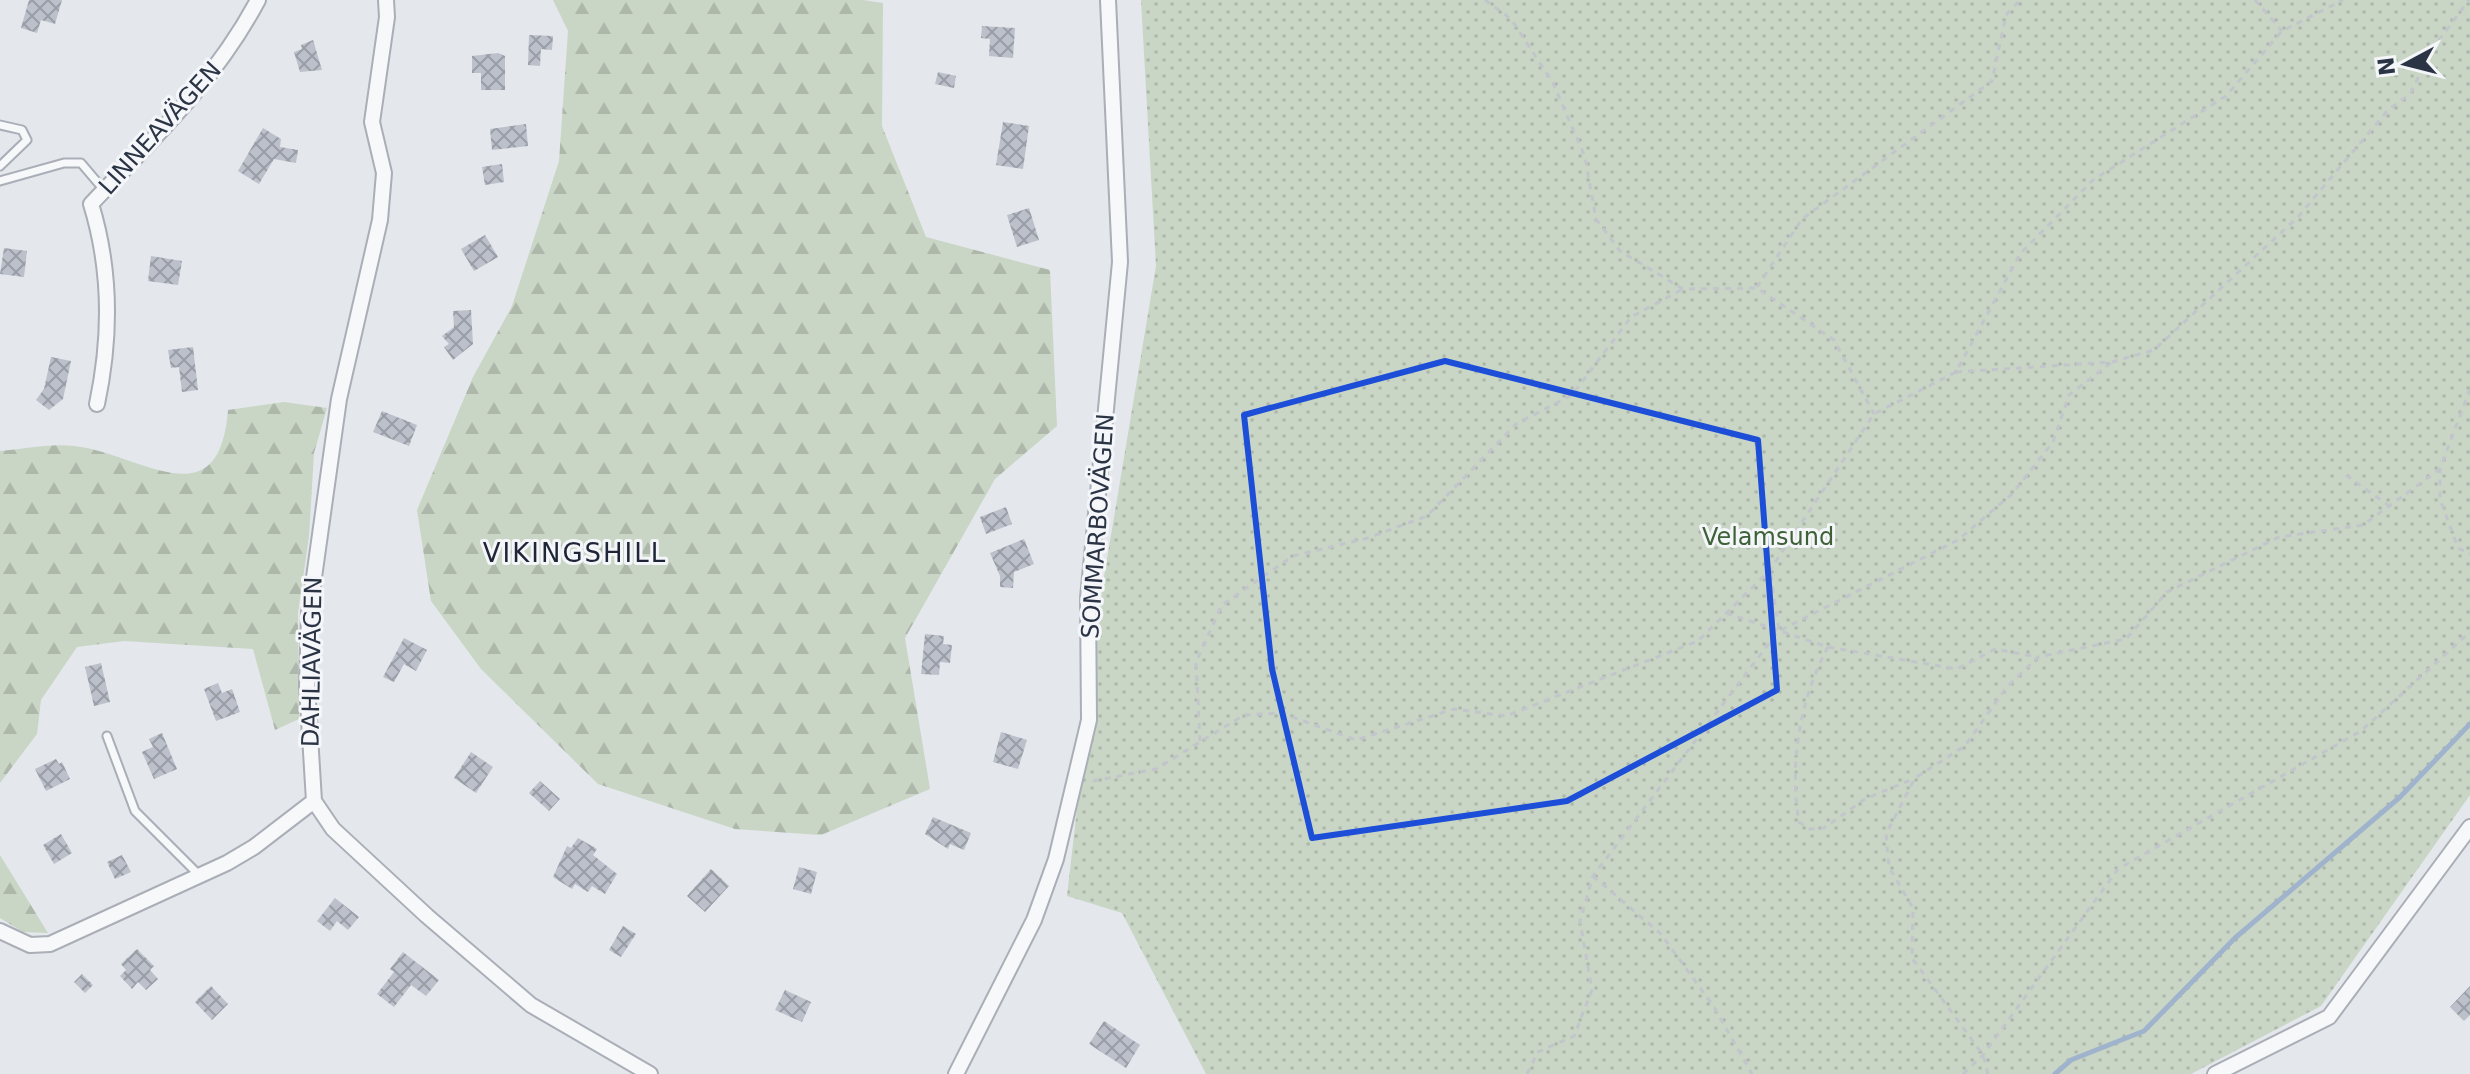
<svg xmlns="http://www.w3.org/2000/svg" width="2470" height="1074" viewBox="0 0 2470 1074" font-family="'DejaVu Sans',sans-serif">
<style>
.forest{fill:url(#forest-firs)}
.park{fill:url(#park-dots)}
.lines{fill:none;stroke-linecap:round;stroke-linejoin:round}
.stream{stroke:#9fb4cc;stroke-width:5}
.building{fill:url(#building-cross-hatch)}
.lane-casing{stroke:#a9aeb7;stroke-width:11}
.street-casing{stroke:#a9aeb7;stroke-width:18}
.path{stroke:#c2c5cb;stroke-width:3;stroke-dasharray:6 6;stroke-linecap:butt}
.lane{stroke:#f7f8fa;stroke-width:7}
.street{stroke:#f7f8fa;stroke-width:14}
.marked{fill:none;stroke:#1d4ed8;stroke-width:6;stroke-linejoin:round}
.labels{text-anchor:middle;stroke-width:6;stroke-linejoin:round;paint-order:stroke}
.street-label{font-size:24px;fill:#2b3445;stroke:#f4f6f9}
.park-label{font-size:24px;fill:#3f6138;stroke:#f4f6f9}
.neighbourhood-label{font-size:26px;letter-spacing:2px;fill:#1d2536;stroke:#f4f6f9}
</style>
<defs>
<pattern id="forest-firs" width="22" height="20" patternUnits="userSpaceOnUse" patternTransform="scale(2)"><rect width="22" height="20" fill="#c9d6c5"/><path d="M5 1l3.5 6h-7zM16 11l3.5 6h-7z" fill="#adb8ab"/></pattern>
<pattern id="park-dots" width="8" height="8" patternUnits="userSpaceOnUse" patternTransform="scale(2)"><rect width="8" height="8" fill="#c9d6c5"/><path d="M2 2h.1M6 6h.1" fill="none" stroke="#adb8ab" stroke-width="1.8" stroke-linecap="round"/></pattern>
<pattern id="building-cross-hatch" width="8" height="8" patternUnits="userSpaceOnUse" patternTransform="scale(2)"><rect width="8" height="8" fill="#bbc0ca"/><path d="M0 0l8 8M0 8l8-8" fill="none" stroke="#989da6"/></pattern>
</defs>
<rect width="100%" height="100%" fill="#e4e7ec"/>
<path class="forest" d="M553,0H863L883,3L882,126L926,237L1050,270L1057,426L995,479L905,638L930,789L821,835L735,829L598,784L481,669L431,601L417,510L473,377L512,306L559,161L568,31Z
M284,402L327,408L314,453L309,536L298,613L299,719L275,730L253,649L124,641L77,647L41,700L37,734L0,783V451C23,449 51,443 74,446C140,453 219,523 228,410Z
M0,855L48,933L23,932L0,918Z"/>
<path class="park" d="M1141,0H2470V795L2321,1006L2191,1074H1206L1122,913L1067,896L1103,583L1156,266Z"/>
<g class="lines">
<path class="stream" d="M2055,1074L2071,1060L2144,1031L2235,938L2400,797L2470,724"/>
</g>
<path class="building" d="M29,0H62L55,24L41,20L37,33L21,28Z
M982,26L1015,28L1013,58L989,56L990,39L981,38Z
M529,35L553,36L552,50L541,49L540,66L528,65Z
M313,40L322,70L300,72L294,52L302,49L301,45Z
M498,53L505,56V90H481V73H472V56Z
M938,72L956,76L954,88L935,84Z
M1003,122L1029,126L1023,169L996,165Z
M526,124L528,146L492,150L490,129Z
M263,128L281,139L280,147L298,150L296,163L274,159L259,184L238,171Z
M502,164L504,182L485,185L482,167Z
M1029,208L1039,240L1017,247L1007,215Z
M485,235L498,257L474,271L461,249Z
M4,248L27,251L24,277L0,274Z
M151,256L182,261L178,285L148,281Z
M471,310L473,344L453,360L444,347L449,344L442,336L454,327L453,311Z
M193,347L198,390L182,392L179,367L171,368L168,350Z
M51,357L71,361L63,399L49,410L36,400L44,389Z
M382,411L417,425L409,446L373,432Z
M1006,507L1012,524L986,534L980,517Z
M1024,539L1034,564L1014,572L1013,588L1000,587V576L990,553Z
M925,634L944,636L943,644L952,645L950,663L940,662L939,675L921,674Z
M404,638L427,650L416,671L404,664L394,682L383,677Z
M101,663L110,702L94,706L85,667Z
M218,683L222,693L232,689L240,712L216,721L204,689Z
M1001,732L1027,740L1018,769L993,762Z
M162,733L177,769L154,779L142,752L153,747L149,739Z
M471,752L493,767L476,793L454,778Z
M56,759L59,764L62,762L70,779L46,791L35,769Z
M540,781L560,799L549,811L529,793Z
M933,817L971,833L964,850L950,844L948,849L925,834Z
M61,834L72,853L54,864L43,845Z
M578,838L597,849L593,855L617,874L605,894L592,886L588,892L575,884L572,889L553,877L567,846L571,848Z
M122,855L131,872L115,879L107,862Z
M799,867L817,872L811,894L793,889Z
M711,869L729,886L705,912L687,896Z
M335,898L359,917L348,930L337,921L330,931L317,921Z
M623,926L636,934L621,957L609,950Z
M137,949L154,966L150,970L158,979L146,990L138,982L132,989L120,976L126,970L121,964Z
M403,952L439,980L426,996L411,985L394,1007L377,994L394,972L390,969Z
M82,974L93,985L85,993L74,982Z
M211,986L228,1004L212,1020L195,1002Z
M2470,986V1015L2464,1021L2450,1007Z
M785,990L811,1002L802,1022L775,1010Z
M1104,1021L1140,1045L1126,1068L1089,1044Z"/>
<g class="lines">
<defs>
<path id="lane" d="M0,125L22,130L27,140L0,166
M0,181L64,163H81L104,190
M107,736L135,811L199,875"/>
<path id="street" d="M386,0L387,17L372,122L384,173L380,220L339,399L309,613L307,686L314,801L333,829L427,916L531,1005L650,1074
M97,404C111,338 111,269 91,204C153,139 215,81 258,0
M0,931L30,945L50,944L227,863L254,847L314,801
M956,1074L1034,920L1056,859L1089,720L1088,598L1120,262L1108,0
M2215,1074L2329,1017L2470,827"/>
</defs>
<use href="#lane" class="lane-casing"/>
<use href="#street" class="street-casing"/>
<path class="path" d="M1485,0L1511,19L1553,83L1585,157L1596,219L1620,251L1683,289L1757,288L1834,340L1874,414
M2255,0L2282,31
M1757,287L1802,219L1992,81L2006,15L2020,0
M1956,372L2112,362L2154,350L2298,217L2388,110L2410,94L2433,48L2469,0
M2470,389L2440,469V499L2458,548L2470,554
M2346,475L2388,505
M1726,613L1828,647L1957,669L1995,649L2037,657
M1781,630L1958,540L2012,494L2053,442L2069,395L2112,362
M1828,647C1800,699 1789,763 1799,822L1810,829L1824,828L1865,799L1915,778
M1200,741L1196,662L1222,605L1293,556L1368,538L1427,516L1516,424L1572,395L1631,317L1683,289
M1093,781L1156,769L1244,715L1281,713L1356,740L1454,709L1506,716L1698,641L1770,570L1874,414L1956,372L2020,254L2093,180L2226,96L2282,31L2343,0
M1593,876L1661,934L1714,1007L1752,1074
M1527,1074L1538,1052L1574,1036L1592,990L1580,921L1593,876L1779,630L1770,570
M1963,1074L1983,1055L2118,869L2361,731L2470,632
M1988,1074L1983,1055L1912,958L1913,908L1889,867L1886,834L1915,778L1965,746L2006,688L2038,657L2126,639L2167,592L2279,537L2363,525L2440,469"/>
<use href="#lane" class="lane"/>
<use href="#street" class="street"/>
</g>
<path class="marked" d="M1445,361L1758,440L1777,690L1567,801L1312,838L1272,669L1244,415Z"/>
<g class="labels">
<g class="street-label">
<text transform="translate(160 128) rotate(-48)" y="8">LINNEAVÄGEN</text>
<text transform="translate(1098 526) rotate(-86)" y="8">SOMMARBOVÄGEN</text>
<text transform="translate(312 662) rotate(-89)" y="8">DAHLIAVÄGEN</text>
</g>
<g class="park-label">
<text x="1768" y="545">Velamsund</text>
</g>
<g class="neighbourhood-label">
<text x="575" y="562">VIKINGSHILL</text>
</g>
</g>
<g transform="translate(2406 64) rotate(263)" stroke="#f4f6f9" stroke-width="6" paint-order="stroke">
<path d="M0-6L14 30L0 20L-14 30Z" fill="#2b3445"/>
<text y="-12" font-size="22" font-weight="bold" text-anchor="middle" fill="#2b3445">N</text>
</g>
</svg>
